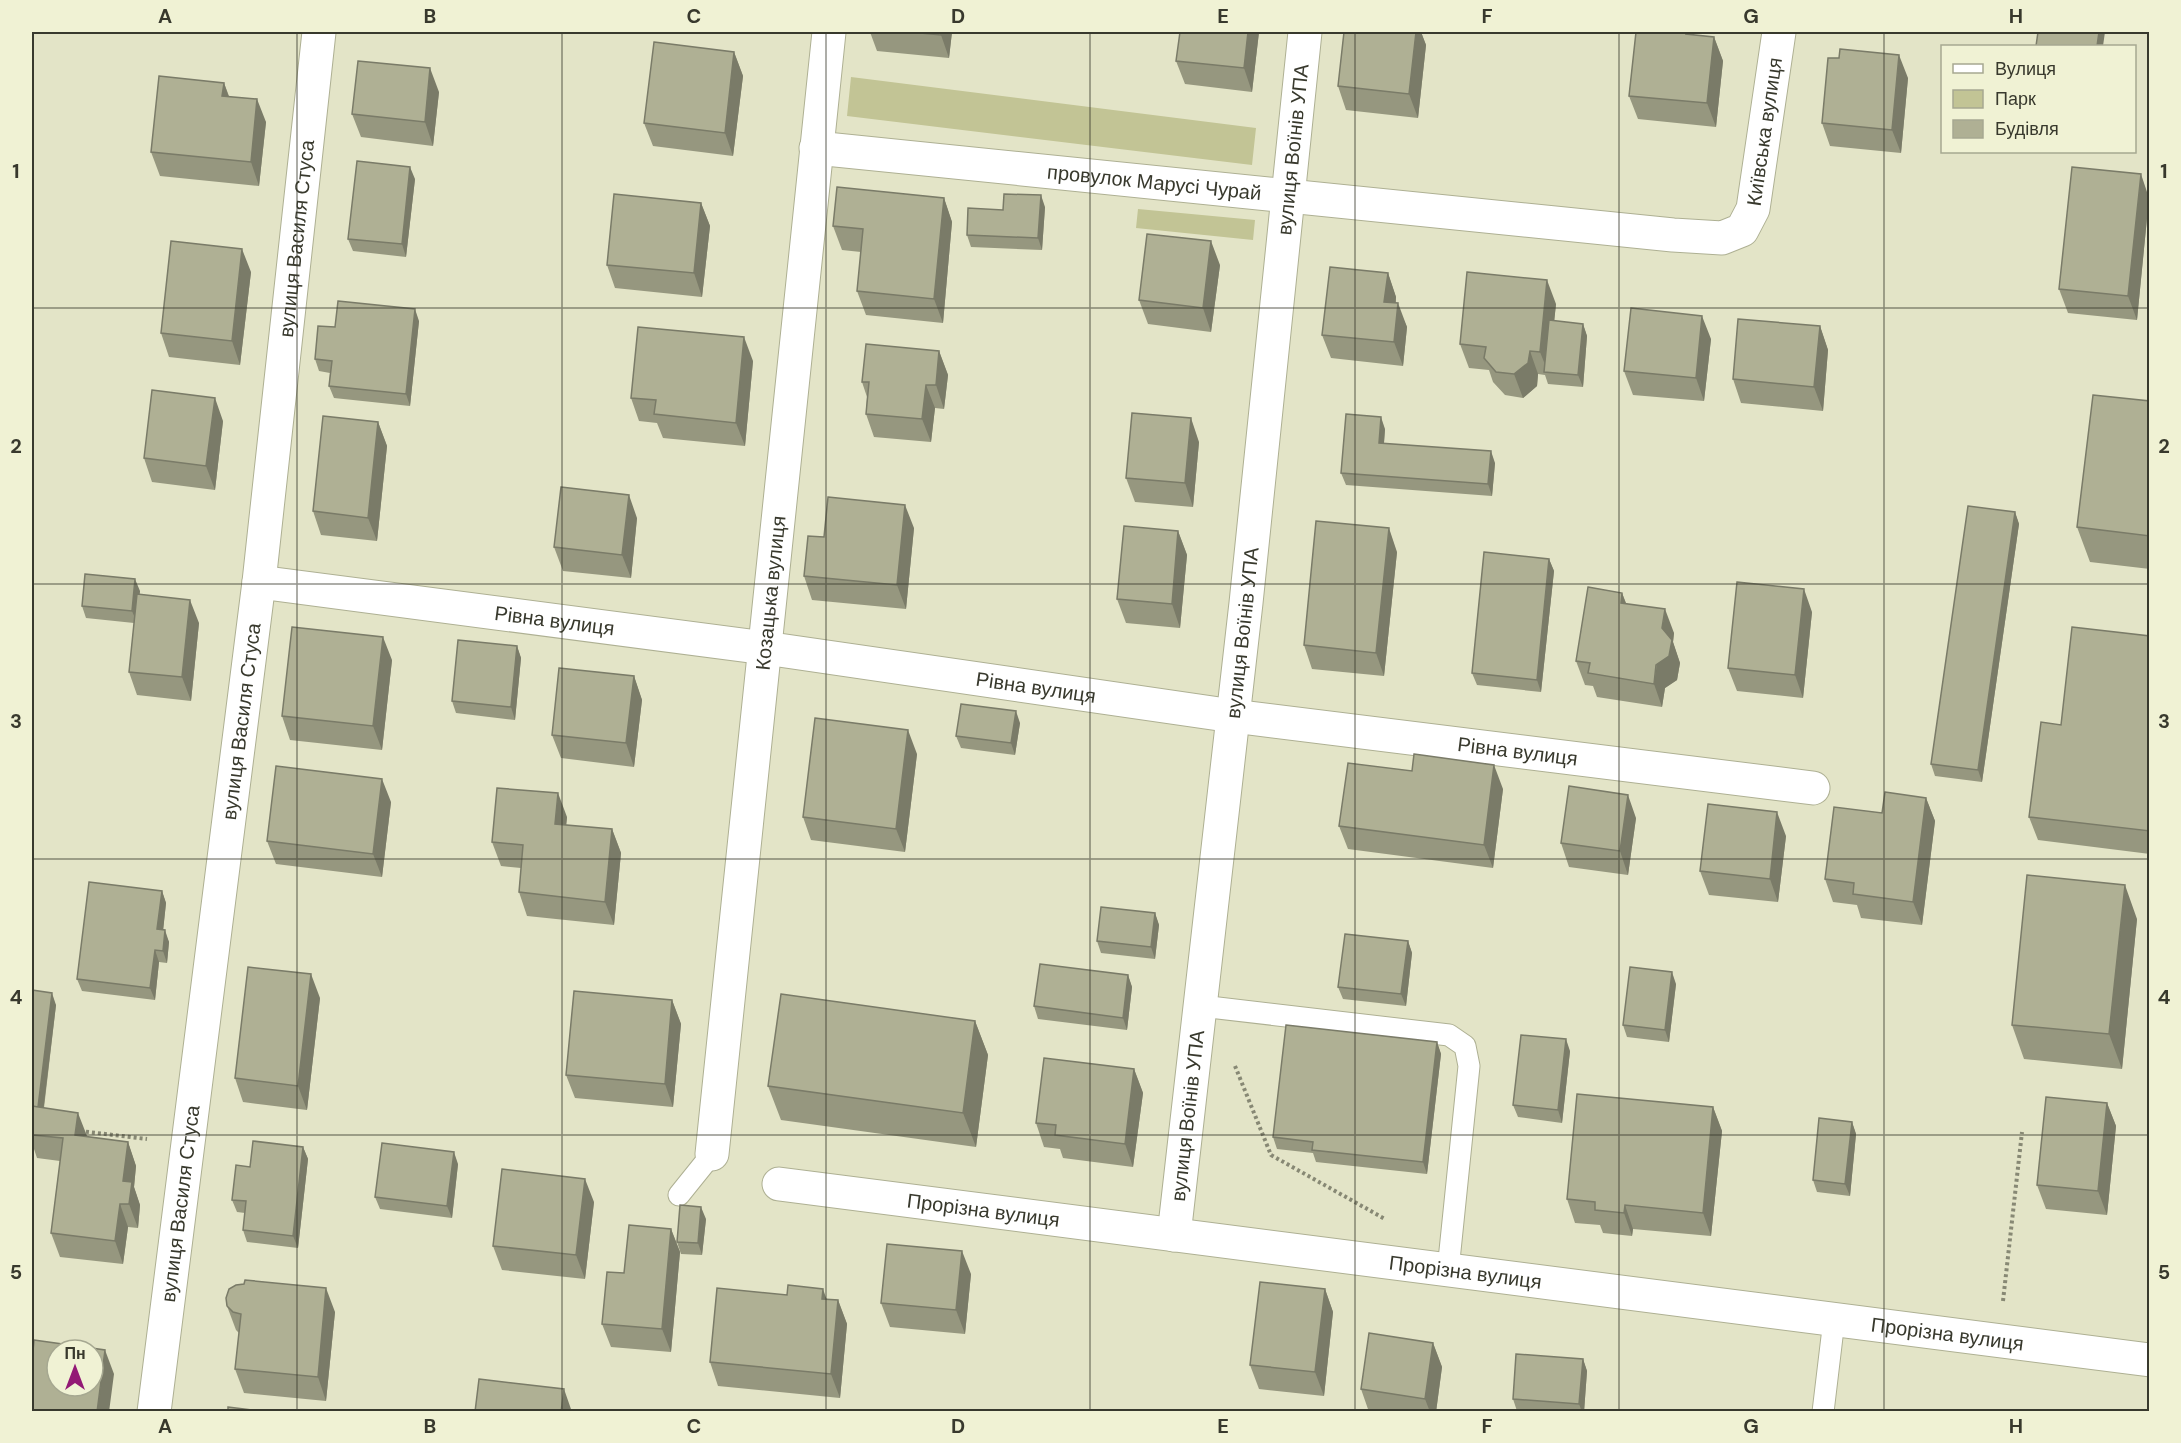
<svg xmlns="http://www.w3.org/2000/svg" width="2181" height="1443" viewBox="0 0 2181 1443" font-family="'DM Sans',sans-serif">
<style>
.green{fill:#c2c495}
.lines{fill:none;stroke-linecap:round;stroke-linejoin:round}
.lane-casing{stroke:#aeb093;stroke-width:23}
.street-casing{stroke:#aeb093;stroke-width:35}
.path{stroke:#878874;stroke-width:4;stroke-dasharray:3 3;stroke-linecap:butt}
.lane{stroke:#fff;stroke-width:21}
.street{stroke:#fff;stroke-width:33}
.wall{fill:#96977f}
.shaded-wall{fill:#7a7b68}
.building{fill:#afb094;stroke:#7a7b68;stroke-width:1.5;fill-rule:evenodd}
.grid{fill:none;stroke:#38392d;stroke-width:1.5;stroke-opacity:0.55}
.labels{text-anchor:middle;stroke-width:6;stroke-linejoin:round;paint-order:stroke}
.street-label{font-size:20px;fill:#38392d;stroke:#f0f2d4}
.neatline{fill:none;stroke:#38392d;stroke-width:2}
.grid-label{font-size:20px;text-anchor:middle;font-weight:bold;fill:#38392d}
</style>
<rect width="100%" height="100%" fill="#e3e4c7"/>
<path class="green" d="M851,77L1256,128L1252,165L847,116Z
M1138,209L1255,220L1253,240L1136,228Z"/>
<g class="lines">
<defs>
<path id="lane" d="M1201,1006L1449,1035L1465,1046L1469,1066L1448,1270
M679,1195L712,1154
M1823,1412L1834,1320"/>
<g id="street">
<path id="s1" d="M816,148L1673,235L1722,238L1742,230L1753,209L1779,32"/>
<path id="s2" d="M259,582L765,648L1233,716L1813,788"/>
<path id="s3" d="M712,1154L829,32"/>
<path id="s4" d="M779,1184L2150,1360"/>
<path id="s5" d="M1174,1235L1246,603L1305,32"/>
<path id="s6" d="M154,1412L259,582L319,32"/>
</g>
</defs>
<use href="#lane" class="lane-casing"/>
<use href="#street" class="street-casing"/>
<path class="path" d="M1235,1066L1271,1155L1385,1219
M80,1131L147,1139
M2003,1301L2022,1132"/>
<use href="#lane" class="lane"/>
<use href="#street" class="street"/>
</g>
<path class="wall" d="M870,32H952L949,58L877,51Z
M1259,32L1252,92L1185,84L1176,61Z
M1344,32H1421L1426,45L1418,118L1346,110L1338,86Z
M1636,32H1691L1692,35L1714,37L1723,61L1716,127L1638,119L1629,96Z
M734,52L743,76L733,156L653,146L644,123Z
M1839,58L1908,78L1901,153L1830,146L1822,123Z
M224,83L229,96L266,122L259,186L160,176L151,152Z
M439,92L433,146L361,137L352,114Z
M415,179L406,257L353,251L348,239Z
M944,198L952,222L943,323L866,315L857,291L861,252L842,250L833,226Z
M2149,198L2137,320L2068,313L2059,289Z
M701,203L710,226L702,297L615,288L607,265Z
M1045,207L1042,250L971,247L967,235Z
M1220,265L1211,332L1148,324L1139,300Z
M251,272L240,365L169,357L161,333Z
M1388,273L1396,297V303L1407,327L1403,366L1331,358L1322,335Z
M1556,304L1554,321L1583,324L1587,336L1583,387L1548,384L1545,375L1538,374L1537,386L1523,398L1505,395L1493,382L1489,370L1469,368L1460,344Z
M419,321L410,406L334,398L329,386L330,373L319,371L315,359L335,327Z
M1820,326L1828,350L1823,411L1741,403L1733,379Z
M1711,339L1704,401L1633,395L1624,371Z
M939,351L948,375L944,409L935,408L931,442L874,437L866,414L867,397L862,382Z
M753,361L745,446L663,438L657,423L639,421L631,398Z
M2150,401V569L2090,562L2077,527Z
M223,421L215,490L152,482L144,458Z
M378,422L387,446L377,541L321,535L313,511Z
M1385,429L1384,443L1495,463L1492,496L1346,485L1341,473Z
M1199,442L1193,507L1135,502L1126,478Z
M2015,512L2019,524L1982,782L1935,776L1931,764Z
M637,518L631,578L563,571L554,547Z
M914,528L906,609L812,600L804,576L824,537Z
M1178,531L1187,555L1180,628L1126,623L1117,599Z
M1397,552L1384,676L1312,669L1304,645Z
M1549,559L1554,571L1541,692L1477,685L1472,673Z
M140,591L139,594L199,623L191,701L137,695L129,672L134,623L86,618L82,606Z
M1622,593L1626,603L1674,633L1673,642L1680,663L1677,680L1665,688L1662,707L1597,697L1593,686L1585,685L1576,661Z
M1812,612L1803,698L1737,691L1728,668Z
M2150,636V854L2038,840L2029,817Z
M517,646L521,658L515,720L456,713L452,701Z
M392,660L382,750L290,740L282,716Z
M634,676L642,700L634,767L561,758L552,735Z
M1020,723L1015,755L961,748L956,736Z
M917,754L905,852L811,840L803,817Z
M1503,789L1493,868L1348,849L1339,826Z
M1926,798L1935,821L1922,925L1861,918L1857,905L1833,902L1825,879L1882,813Z
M391,802L382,877L276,864L267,841Z
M567,817L566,825L612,829L621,853L614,925L527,916L519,892L521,868L501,866L492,842Z
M1636,818L1628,875L1569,867L1561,843Z
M1786,836L1778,902L1709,895L1700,871Z
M162,891L166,903L163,930L169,942L167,963L159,962L155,1000L82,991L77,979Z
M1155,913L1159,925L1155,959L1101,953L1097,941Z
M2137,919L2122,1069L2024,1059L2012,1025Z
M1408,941L1412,953L1406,1006L1343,999L1338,987Z
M1128,975L1132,987L1127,1030L1038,1019L1034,1006Z
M1676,984L1669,1042L1627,1037L1623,1025Z
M32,990L56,1005L44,1108L87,1137L128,1142L136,1166L134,1187L140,1205L138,1228L128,1227L123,1264L60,1257L51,1233L60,1161L37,1158L32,1143Z
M320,998L307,1110L243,1102L235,1078Z
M672,1000L681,1024L673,1107L575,1098L566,1075Z
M975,1021L988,1055L976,1147L781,1120L768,1086Z
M1437,1042L1441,1054L1427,1174L1316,1162L1313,1153L1277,1149L1273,1137Z
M1570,1051L1562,1123L1518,1117L1513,1105Z
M1134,1069L1143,1093L1133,1167L1063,1158L1060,1149L1044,1147L1036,1123Z
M2107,1103L2116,1126L2107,1215L2046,1209L2037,1185Z
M1713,1107L1722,1131L1711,1236L1633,1229L1632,1236L1603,1233L1600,1225L1575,1223L1567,1199Z
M1852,1122L1856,1134L1850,1196L1817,1192L1813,1180Z
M303,1147L308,1159L298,1248L247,1242L243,1230L245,1213L237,1212L232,1200Z
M458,1164L452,1218L380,1209L375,1197Z
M594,1202L585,1279L502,1270L493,1246Z
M706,1219L702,1255L681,1254L677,1242Z
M671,1229L680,1252L671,1352L611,1347L602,1324L624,1273Z
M971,1274L965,1334L890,1327L881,1303Z
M244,1284L335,1312L326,1401L244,1393L235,1369L239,1333L236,1330L227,1306Z
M1325,1289L1333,1312L1324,1396L1259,1389L1250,1365Z
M787,1295L838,1300L847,1324L840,1398L718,1386L710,1362Z
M1433,1343L1442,1367L1436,1412H1369L1361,1389Z
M1583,1359L1587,1371L1584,1412L1517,1411L1513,1399Z"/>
<path class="shaded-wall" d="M941,32H952L949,58L941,35Z
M1248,32H1259L1252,92L1244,68Z
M1416,32H1421L1426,45L1418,118L1409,94Z
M1687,32H1691L1696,46L1686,34Z
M2099,32H2105L2103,46H2097Z
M1714,37L1723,61L1716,127L1707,103Z
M734,52L743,76L733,156L725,133Z
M1899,55L1908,78L1901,153L1892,130Z
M430,68L439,92L433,146L425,122Z
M224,83L232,106L222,96Z
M257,99L266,122L259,186L251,162Z
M410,167L415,179L406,257L402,244Z
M2141,174L2149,198L2137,320L2128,296Z
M1041,195L1045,207L1042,250L1038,238Z
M944,198L952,222L943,323L934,299Z
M701,203L710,226L702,297L694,273Z
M1211,241L1220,265L1211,332L1203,308Z
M242,249L251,272L240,365L232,341Z
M1388,273L1396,297L1393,326L1384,302Z
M1547,280L1556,304L1549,372H1548L1540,352Z
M1398,303L1407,327L1403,366L1394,342Z
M415,309L419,321L410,406L406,394Z
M1702,316L1711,339L1704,401L1696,378Z
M1583,324L1587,336L1583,387L1578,375Z
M1820,326L1828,350L1823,411L1814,387Z
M744,337L753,361L745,446L736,423Z
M939,351L948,375L944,409L936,385Z
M1530,351L1538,374L1537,386L1523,398L1514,374Z
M926,385L935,408L931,442L922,419Z
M215,398L223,421L215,490L206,466Z
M1381,417L1385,429L1383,455L1379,443Z
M1191,418L1199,442L1193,507L1185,483Z
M378,422L387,446L377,541L368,518Z
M1491,451L1495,463L1492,496L1488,484Z
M629,495L637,518L631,578L622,555Z
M905,505L914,528L906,609L897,585Z
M2015,512L2019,524L1982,782L1978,770Z
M1389,528L1397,552L1384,676L1376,653Z
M1178,531L1187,555L1180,628L1172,604Z
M1549,559L1554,571L1541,692L1537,680Z
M135,579L140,591L137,623L132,611Z
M1804,589L1812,612L1803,698L1795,675Z
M1622,593L1631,617L1621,603Z
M190,600L199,623L191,701L182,677Z
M1665,609L1674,633L1673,642L1680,663L1677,680L1665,688L1662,707L1654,684Z
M383,637L392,660L382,750L373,726Z
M517,646L521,658L515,720L511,707Z
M634,676L642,700L634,767L626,743Z
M1016,711L1020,723L1015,755L1011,743Z
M908,730L917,754L905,852L896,829Z
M1494,765L1503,789L1493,868L1484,845Z
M382,779L391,802L382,877L373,854Z
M558,793L567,817L564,848L555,824Z
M1628,795L1636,818L1628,875L1620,851Z
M1926,798L1935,821L1922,925L1913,902Z
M1777,812L1786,836L1778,902L1770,879Z
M612,829L621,853L614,925L605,902Z
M2125,885L2137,919L2122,1069L2109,1034Z
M162,891L166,903L162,941L157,929Z
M1155,913L1159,925L1155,959L1151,947Z
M165,930L169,942L167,963L163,951Z
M1408,941L1412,953L1406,1006L1401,994Z
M155,950L159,962L155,1000L150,988Z
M1672,972L1676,984L1669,1042L1665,1030Z
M311,974L320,998L307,1110L298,1086Z
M1128,975L1132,987L1127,1030L1123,1018Z
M52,993L56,1005L42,1121L38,1109Z
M672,1000L681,1024L673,1107L665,1084Z
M975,1021L988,1055L976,1147L963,1113Z
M1566,1039L1570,1051L1562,1123L1558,1110Z
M1437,1042L1441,1054L1427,1174L1423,1162Z
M1134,1069L1143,1093L1133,1167L1125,1144Z
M2107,1103L2116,1126L2107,1215L2098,1191Z
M1713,1107L1722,1131L1711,1236L1703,1213Z
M78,1113L87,1136L84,1159L75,1135Z
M1852,1122L1856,1134L1850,1196L1845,1184Z
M128,1142L136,1166L134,1187L140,1205L138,1228L129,1204L123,1181Z
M303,1147L308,1159L298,1248L293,1236Z
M454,1152L458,1164L452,1218L447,1206Z
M585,1179L594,1202L585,1279L576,1255Z
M120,1204L128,1227L123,1264L115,1241Z
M1625,1205L1633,1229L1632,1236L1624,1213Z
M701,1207L706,1219L702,1255L698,1243Z
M671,1229L680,1252L671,1352L662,1329Z
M962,1251L971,1274L965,1334L956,1310Z
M326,1288L335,1312L326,1401L318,1377Z
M823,1289L831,1312L822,1299Z
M1325,1289L1333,1312L1324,1396L1315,1372Z
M838,1300L847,1324L840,1398L831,1374Z
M1433,1343L1442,1367L1436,1412H1430L1425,1399Z
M105,1350L114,1374L109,1412H97Z
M1583,1359L1587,1371L1584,1412H1582L1579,1404Z
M564,1389L572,1412H561Z"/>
<path class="building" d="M909,32H941V35Z
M1180,32H1248L1244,68L1176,61Z
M1344,32H1416L1409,94L1338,86Z
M1636,32H1687L1686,34L1714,37L1707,103L1629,96Z
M2038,32H2099L2097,46H2036Z
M654,42L734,52L725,133L644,123Z
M1840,49L1899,55L1892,130L1822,123L1828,58H1839Z
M358,61L430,68L425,122L352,114Z
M159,76L224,83L222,96L257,99L251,162L151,152Z
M357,161L410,167L402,244L348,239Z
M2072,167L2141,174L2128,296L2059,289Z
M837,187L944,198L934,299L857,291L863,229L833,226Z
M614,194L701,203L694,273L607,265Z
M1004,194L1041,195L1038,238L967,235L968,208L1003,210Z
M1147,234L1211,241L1203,308L1139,300Z
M171,241L242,249L232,341L161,333Z
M1330,267L1388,273L1384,302L1398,303L1394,342L1322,335Z
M1467,272L1547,280L1540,352L1530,351L1528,363L1514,374L1496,372L1484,358L1486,347L1460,344Z
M338,301L415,309L406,394L329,386L332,361L315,359L318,326L335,327Z
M1631,308L1702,316L1696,378L1624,371Z
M1738,319L1820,326L1814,387L1733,379Z
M1549,320L1583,324L1578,375L1544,372Z
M638,327L744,337L736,423L654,414L656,400L631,398Z
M866,344L939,351L936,385H926L922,419L866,414L869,382H862Z
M152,390L215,398L206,466L144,458Z
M2093,395L2150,401V536L2077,527Z
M1132,413L1191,418L1185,483L1126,478Z
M1346,414L1381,417L1379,443L1491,451L1488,484L1341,473Z
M323,416L378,422L368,518L313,511Z
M561,487L629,495L622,555L554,547Z
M828,497L905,505L897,585L804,576L808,536L824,537Z
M1968,506L2015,512L1978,770L1931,764Z
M1316,521L1389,528L1376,653L1304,645Z
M1124,526L1178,531L1172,604L1117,599Z
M1484,552L1549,559L1537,680L1472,673Z
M85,574L135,579L132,611L82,606Z
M1737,582L1804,589L1795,675L1728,668Z
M1588,587L1622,593L1621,603L1665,609L1662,628L1672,640L1669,656L1656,665L1654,684L1588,673L1590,663L1576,661Z
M137,594L190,600L182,677L129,672Z
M292,627L383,637L373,726L282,716Z
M2072,627L2150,636V831L2029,817L2041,722L2061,725Z
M458,640L517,646L511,707L452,701Z
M559,668L634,676L626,743L552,735Z
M961,704L1016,711L1011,743L956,736Z
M815,718L908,730L896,829L803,817Z
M1414,754L1494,765L1484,845L1339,826L1348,763L1412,771Z
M276,766L382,779L373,854L267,841Z
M1569,786L1628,795L1620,851L1561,843Z
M497,788L558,793L555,824L612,829L605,902L519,892L523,845L492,842Z
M1885,792L1926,798L1913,902L1853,894L1854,883L1825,879L1834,807L1882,813Z
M1708,804L1777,812L1770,879L1700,871Z
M2027,875L2125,885L2109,1034L2012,1025Z
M89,882L162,891L157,929L165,930L163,951L155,950L150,988L77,979Z
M1101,907L1155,913L1151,947L1097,941Z
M1345,934L1408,941L1401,994L1338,987Z
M1040,964L1128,975L1123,1018L1034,1006Z
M248,967L311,974L298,1086L235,1078Z
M1630,967L1672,972L1665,1030L1623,1025Z
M32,990L52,993L38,1107L32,1106V1108Z
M574,991L672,1000L665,1084L566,1075Z
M781,994L975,1021L963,1113L768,1086Z
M1286,1025L1437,1042L1423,1162L1312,1150L1313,1142L1273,1137Z
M1521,1035L1566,1039L1558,1110L1513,1105Z
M1044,1058L1134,1069L1125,1144L1055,1135L1056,1125L1036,1123Z
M1577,1094L1713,1107L1703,1213L1625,1205L1624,1213L1595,1210V1202L1567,1199Z
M2046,1097L2107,1103L2098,1191L2037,1185Z
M32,1106L78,1113L75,1135L128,1142L123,1181L132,1182L129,1204H120L115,1241L51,1233L63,1138L32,1135Z
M1819,1118L1852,1122L1845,1184L1813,1180Z
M253,1141L303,1147L293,1236L243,1230L246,1201L232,1200L236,1165L250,1167Z
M382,1143L454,1152L447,1206L375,1197Z
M502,1169L585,1179L576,1255L493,1246Z
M680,1205L701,1207L698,1243L677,1242Z
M629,1225L671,1229L662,1329L602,1324L607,1272L624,1273Z
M887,1244L962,1251L956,1310L881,1303Z
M245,1280L326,1288L318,1377L235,1369L241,1314L233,1312L227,1306L226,1298L229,1289L236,1285L244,1284Z
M1260,1282L1325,1289L1315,1372L1250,1365Z
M788,1285L823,1289L822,1299L838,1300L831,1374L710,1362L717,1288L787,1295Z
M1369,1333L1433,1343L1425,1399L1361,1389Z
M34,1340L105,1350L97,1412H32V1362ZM57,1350H93V1386H57Z
M1516,1354L1583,1359L1579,1404L1513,1399Z
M479,1379L564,1389L561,1412H475Z
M228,1407L268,1412H228Z"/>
<path class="grid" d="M297,32V1412M562,32V1412M826,32V1412M1090,32V1412M1355,32V1412M1619,32V1412M1884,32V1412M32,308H2150M32,584H2150M32,859H2150M32,1135H2150"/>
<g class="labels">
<g class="street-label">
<text dy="7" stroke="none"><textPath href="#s1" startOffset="1034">Київська вулиця</textPath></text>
<text dy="7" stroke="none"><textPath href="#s5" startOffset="1092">вулиця Воїнів УПА</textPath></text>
<text dy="7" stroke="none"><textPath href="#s1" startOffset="340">провулок Марусі Чурай</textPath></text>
<text dy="7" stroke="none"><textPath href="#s6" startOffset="1182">вулиця Василя Стуса</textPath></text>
<text dy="7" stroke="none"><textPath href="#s3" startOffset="564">Козацька вулиця</textPath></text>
<text dy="7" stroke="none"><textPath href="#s2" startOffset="298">Рівна вулиця</textPath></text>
<text dy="7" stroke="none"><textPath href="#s5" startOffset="606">вулиця Воїнів УПА</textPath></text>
<text dy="7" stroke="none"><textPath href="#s2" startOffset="784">Рівна вулиця</textPath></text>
<text dy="7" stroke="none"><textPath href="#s6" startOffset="696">вулиця Василя Стуса</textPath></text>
<text dy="7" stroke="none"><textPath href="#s2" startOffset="1270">Рівна вулиця</textPath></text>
<text dy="7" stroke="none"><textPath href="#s5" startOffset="120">вулиця Воїнів УПА</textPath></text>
<text dy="7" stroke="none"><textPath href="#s6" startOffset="210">вулиця Василя Стуса</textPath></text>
<text dy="7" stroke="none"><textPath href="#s4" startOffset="206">Прорізна вулиця</textPath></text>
<text dy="7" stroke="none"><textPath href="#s4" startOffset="692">Прорізна вулиця</textPath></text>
<text dy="7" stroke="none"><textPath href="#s4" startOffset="1178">Прорізна вулиця</textPath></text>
</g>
</g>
<rect width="2181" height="1443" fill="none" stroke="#f0f2d4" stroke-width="66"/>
<rect x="1941" y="45" width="195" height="108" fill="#f0f2d4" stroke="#a6a891" stroke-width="1.5"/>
<rect x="1953" y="64" width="30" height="9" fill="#ffffff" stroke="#a6a891" stroke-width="1.5"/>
<text x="1995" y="75" font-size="18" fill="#38392d">Вулиця</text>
<rect x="1953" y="90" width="30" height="18" fill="#c2c495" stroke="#a6a891" stroke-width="1.5"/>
<text x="1995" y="105" font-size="18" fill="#38392d">Парк</text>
<rect x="1953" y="120" width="30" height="18" fill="#afb094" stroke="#a6a891" stroke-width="1.5"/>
<text x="1995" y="135" font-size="18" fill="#38392d">Будівля</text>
<g transform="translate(75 1368)"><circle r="28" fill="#f0f2d4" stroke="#a6a891" stroke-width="1.5"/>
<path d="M0-4.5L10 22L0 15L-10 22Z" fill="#931975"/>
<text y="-9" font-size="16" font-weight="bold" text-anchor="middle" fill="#38392d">Пн</text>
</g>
<rect x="33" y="33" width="2115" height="1377" class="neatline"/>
<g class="grid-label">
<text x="165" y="23">A</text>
<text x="430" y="23">B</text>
<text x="694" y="23">C</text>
<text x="958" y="23">D</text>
<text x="1223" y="23">E</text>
<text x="1487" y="23">F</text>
<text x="1751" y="23">G</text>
<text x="2016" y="23">H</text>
<text x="16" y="178">1</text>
<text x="2164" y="178">1</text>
<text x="16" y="453">2</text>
<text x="2164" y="453">2</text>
<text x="16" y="728">3</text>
<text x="2164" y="728">3</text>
<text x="16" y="1004">4</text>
<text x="2164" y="1004">4</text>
<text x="16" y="1279">5</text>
<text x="2164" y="1279">5</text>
<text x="165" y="1433">A</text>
<text x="430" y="1433">B</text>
<text x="694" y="1433">C</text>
<text x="958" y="1433">D</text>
<text x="1223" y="1433">E</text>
<text x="1487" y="1433">F</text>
<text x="1751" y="1433">G</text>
<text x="2016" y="1433">H</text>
</g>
</svg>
